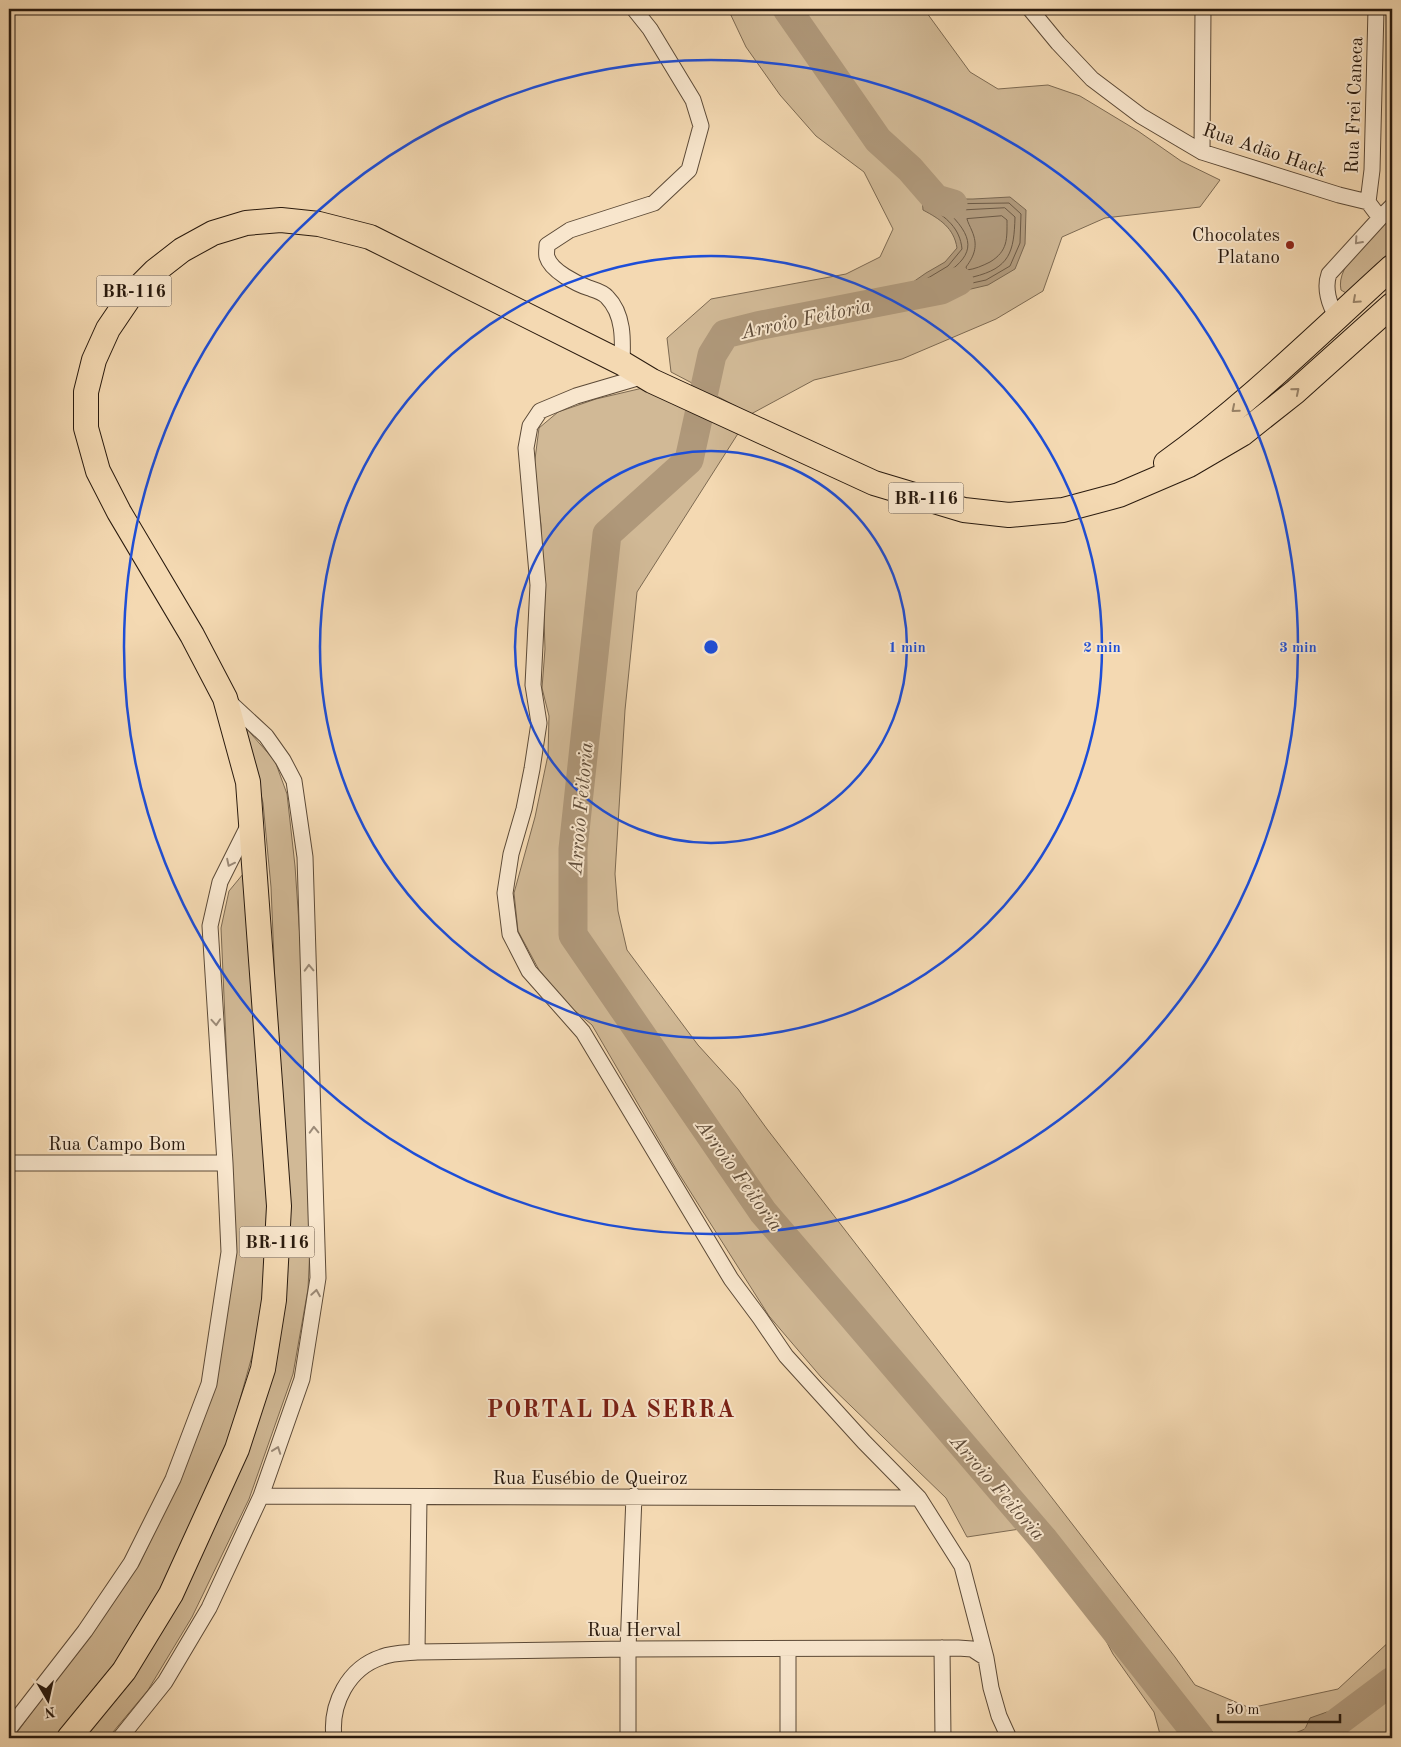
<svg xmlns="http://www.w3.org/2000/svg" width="1401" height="1747" viewBox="0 0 1401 1747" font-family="'Old Standard TT',serif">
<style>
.green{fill:#d1b996;stroke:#7d6a52}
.water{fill:#af987a;stroke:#79664f}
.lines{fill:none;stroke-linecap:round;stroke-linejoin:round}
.shore{stroke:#6c5944;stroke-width:1}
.river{stroke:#af987a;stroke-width:29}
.street-casing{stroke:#5c4a37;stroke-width:17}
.primary-casing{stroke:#291a0e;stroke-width:26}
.street{stroke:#f8e6cd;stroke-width:15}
.primary{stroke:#f4d9b2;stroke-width:24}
.oneway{stroke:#9b8a77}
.oneway2{stroke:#998368}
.ring{fill:none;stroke:#1d4ed8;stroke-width:2.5}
.poi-dot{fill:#8f2418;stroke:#f8e6cd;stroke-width:2}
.labels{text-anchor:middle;stroke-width:4;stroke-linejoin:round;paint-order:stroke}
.shield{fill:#f8e6cd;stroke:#675747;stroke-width:1}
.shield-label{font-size:18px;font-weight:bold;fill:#291a0e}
.street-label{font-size:19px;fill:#291a0e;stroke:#f8e6cd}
.poi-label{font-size:19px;fill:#291a0e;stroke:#f8e6cd;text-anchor:end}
.water-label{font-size:20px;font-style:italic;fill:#5f4c39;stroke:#f8e6cd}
.district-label{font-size:24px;font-weight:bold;letter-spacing:1px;fill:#7a1f14;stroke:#f8e6cd}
.centre{fill:#1d4ed8;stroke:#f8e6cd;stroke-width:2.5}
.ring-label{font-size:15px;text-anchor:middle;font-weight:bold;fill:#1d4ed8;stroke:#f8e6cd;stroke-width:4;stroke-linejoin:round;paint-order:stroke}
</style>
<rect width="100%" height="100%" fill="#f4d9b2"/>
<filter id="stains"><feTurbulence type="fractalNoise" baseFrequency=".004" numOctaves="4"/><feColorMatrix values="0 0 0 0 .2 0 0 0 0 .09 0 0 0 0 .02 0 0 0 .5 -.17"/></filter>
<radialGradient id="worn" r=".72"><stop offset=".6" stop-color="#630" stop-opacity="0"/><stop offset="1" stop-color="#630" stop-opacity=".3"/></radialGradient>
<path class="green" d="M728,9H924L970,72L998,89L1048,85L1080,96L1138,131L1181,161L1220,180L1200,207L1105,218L1062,237L1043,291L996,319L902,359L814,380L751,414L671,372L667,338L711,299L846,274L880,257L893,229L864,172L816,136L780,95L746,47Z
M1392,215V250L1346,293L1341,290C1335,264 1375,233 1392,215Z
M647,387L739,432L637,592L625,710L615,874L618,911L627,950L698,1045L738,1089L767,1129L1175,1657L1195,1685L1250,1708L1338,1689L1392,1639V1738H1161L1154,1712L1113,1654L1088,1607L1037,1541L1020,1529L967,1537L946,1498L821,1377L769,1316L676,1169L592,1025L569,1006L539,970L518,931L514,893L535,817L548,755L549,716L542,688L545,649L541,525L534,467L539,428L558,412L596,399Z
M245,727L275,761L287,794L295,866L301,953L311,1227L308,1289L293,1374L249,1499L192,1617L148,1690L108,1738H79L130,1676L269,1371L278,1056L271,887L263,803Z
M248,868L272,1209L259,1331L225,1453L155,1603L105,1677L58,1738H13L139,1565L180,1479L235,1246L221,928L229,891Z"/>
<path class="water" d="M921,183L936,199H973L1010,197L1026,210L1025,244L1015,269L988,285L954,293L929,292L912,295L903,289L926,273L945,262L957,248C954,228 940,219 923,210Z
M1327,1712L1335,1714V1738H1283L1305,1729L1310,1718Z
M1183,1716C1201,1717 1207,1724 1217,1738H1184L1182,1732Z"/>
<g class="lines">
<path class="shore" d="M931,201L936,204L1009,203L1021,214L1020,243L1010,266L986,280L954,287L918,288V284L948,266L962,249C960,228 946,217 929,207L928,203Z
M1005,208L1015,217C1014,252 1010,268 973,277C962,279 952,282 942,280L941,277C973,257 977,241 950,214V211Z
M1002,216L1007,220C1007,239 1008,251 990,262C982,266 975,269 967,270L966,267C975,255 978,245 972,231C970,226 968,223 967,219Z
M1295,1738L1308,1733L1314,1722L1327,1718L1330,1720L1331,1738"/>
<path class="river" d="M787,9L878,140L910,169L936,199L953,204
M959,281L941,290L757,326L725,334L712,355L689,460L607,534L573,849V935L763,1212L1044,1540L1200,1738
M1316,1738L1392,1681"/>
<defs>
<path id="street" d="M1030,9L1058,43L1092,79L1141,116L1202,152L1339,195L1368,202L1380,218
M1202,152L1203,9
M1368,202L1372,170L1376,9
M1337,317C1329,305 1324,288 1329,274L1380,218L1392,206
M622,363C623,340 624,314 607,297C603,292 595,290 589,288C577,284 551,271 547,257C546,254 547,249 547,245L570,230L654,203L689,170L701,126L693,100L650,29L634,9
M644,376L576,396L540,411L530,426L526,448L538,585L533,685L539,723L532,769L524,809L511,854L505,893L510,934L529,971L583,1032L731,1279L760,1318L786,1356L864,1442L919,1498L962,1566L986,1658L991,1688L999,1716L1009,1738
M9,1163H225
M261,1496L919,1498
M942,1648L943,1738
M788,1649V1738
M417,1652L419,1497
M9,1729L85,1631L131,1563L173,1479L209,1384L229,1252L225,1163L210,926L220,882L250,822
M120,1738L165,1682L209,1608L261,1496L302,1379L318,1278L305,857L294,781L283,760L266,736L226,699
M334,1738C330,1704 348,1668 382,1657C392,1653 405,1653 417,1652L628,1649L958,1648L972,1649L986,1658
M628,1738V1649L634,1496"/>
<path id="primary" d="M1166,463C1247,405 1318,334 1392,267
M69,1738L124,1671L171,1594L237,1449L263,1369L274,1300L279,1206L248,782L225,698L192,635L119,512L98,471L86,428V392L94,360L108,329L131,295L155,271L182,250L213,233L246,223L281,220L319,224L370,237L622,363L652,381L874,483L964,510L1009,515L1063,510L1119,495L1189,465L1242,434L1295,392L1392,305"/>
</defs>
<use href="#street" class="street-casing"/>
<use href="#primary" class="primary-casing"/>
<use href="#street" class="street"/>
<use href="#primary" class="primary"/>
</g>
<defs><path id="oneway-chevron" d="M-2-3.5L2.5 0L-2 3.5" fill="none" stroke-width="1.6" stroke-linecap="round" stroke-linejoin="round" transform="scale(1.25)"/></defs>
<g class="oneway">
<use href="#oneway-chevron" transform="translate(1358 241) rotate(132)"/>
<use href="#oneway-chevron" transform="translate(230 863) rotate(116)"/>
<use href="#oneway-chevron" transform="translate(309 968) rotate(-92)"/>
<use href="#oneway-chevron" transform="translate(216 1022) rotate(86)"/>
<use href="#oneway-chevron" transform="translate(314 1130) rotate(-92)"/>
<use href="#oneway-chevron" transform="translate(316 1293) rotate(-81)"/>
<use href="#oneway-chevron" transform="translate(277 1450) rotate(-70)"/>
</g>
<g class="oneway2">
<use href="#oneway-chevron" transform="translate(1356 300) rotate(138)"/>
<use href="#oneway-chevron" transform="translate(1296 391) rotate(-40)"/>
<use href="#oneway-chevron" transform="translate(1235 409) rotate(140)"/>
</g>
<g class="ring">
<circle cx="711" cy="647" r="196"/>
<circle cx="711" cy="647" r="391"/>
<circle cx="711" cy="647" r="587"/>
</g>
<circle class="poi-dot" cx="1290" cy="245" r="5"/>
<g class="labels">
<g class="shield">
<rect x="96.5" y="275.5" width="75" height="31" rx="4"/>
<rect x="888.5" y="482.5" width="75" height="31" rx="4"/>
<rect x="239.5" y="1226.5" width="75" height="31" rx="4"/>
</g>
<g class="shield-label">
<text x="134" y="297">BR-116</text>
<text x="926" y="504">BR-116</text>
<text x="277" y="1248">BR-116</text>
</g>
<g class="street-label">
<text transform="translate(1353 105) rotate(-88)" y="7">Rua Frei Caneca</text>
<text transform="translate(1265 149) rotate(19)" y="7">Rua Adão Hack</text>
<text x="117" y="1150">Rua Campo Bom</text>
<text x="590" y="1484">Rua Eusébio de Queiroz</text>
<text x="634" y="1636">Rua Herval</text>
</g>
<g class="poi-label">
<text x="1280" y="241">Chocolates<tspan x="1280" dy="22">Platano</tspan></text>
</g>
<g class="water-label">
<text transform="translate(806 318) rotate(-12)" y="7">Arroio Feitoria</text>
<text transform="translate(580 808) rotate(-85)" y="7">Arroio Feitoria</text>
<text transform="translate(740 1175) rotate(54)" y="7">Arroio Feitoria</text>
<text transform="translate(998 1487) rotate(49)" y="7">Arroio Feitoria</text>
</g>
<g class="district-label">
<text x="611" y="1417">PORTAL DA SERRA</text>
</g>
</g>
<circle cx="711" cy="647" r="8" class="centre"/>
<g class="ring-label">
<text x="907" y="652">1 min</text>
<text x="1102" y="652">2 min</text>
<text x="1298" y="652">3 min</text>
</g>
<rect width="1401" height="1747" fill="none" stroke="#f4d9b2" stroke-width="30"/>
<rect x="10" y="10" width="1381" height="1727" fill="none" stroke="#291a0e" stroke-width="2.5"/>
<rect x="15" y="15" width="1371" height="1717" fill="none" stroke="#291a0e"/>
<g transform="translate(48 1700) rotate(171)" stroke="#f8e6cd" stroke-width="4" paint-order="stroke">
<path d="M0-4L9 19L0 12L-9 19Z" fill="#291a0e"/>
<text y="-8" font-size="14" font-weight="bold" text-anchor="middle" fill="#291a0e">N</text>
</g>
<path d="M1218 1714v8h122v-8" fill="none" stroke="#291a0e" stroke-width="2.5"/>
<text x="1226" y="1714" font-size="15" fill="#291a0e" stroke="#f8e6cd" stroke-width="4" paint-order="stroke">50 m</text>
<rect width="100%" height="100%" filter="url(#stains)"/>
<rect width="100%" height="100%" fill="url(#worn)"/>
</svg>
